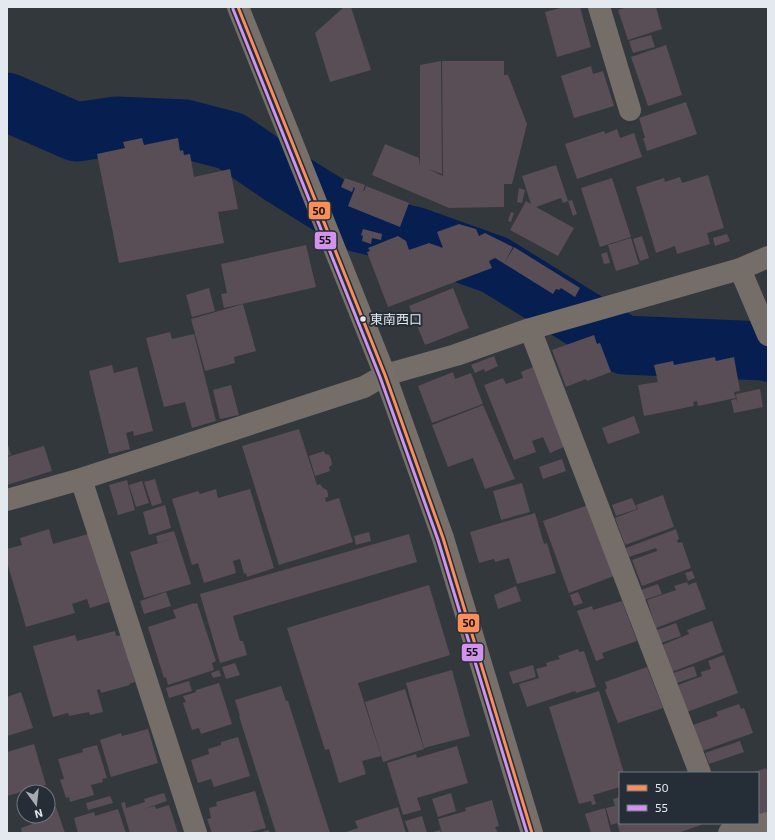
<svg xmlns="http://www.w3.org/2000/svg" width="775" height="840" viewBox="0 0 775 840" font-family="'Exo 2','Noto Sans JP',sans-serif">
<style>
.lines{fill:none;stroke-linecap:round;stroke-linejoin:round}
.river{stroke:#061f50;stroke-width:59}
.building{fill:#594d56}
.street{stroke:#746d68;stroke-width:22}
.secondary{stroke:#766f6a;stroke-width:22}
.bus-1-casing{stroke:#252d36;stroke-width:6}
.bus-2-casing{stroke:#252d36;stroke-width:6}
.bus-1{stroke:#fa8e5a;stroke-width:3}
.bus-2{stroke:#d193ec;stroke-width:3}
.bus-dot{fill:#e4e9ef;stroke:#252d36;stroke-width:1.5}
.labels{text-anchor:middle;stroke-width:4;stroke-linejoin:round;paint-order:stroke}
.bus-label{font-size:13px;fill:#e4e9ef;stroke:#252d36;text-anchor:start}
.line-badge{stroke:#252d36;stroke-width:1.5}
.pale-badge-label{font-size:11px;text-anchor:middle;font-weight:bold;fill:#111}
</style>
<rect width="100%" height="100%" fill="#33383d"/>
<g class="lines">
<path class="river" d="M7,102L76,132L117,126L185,129L231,141L279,174L356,222L417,237L495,265L624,345L765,351L768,352"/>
</g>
<path class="building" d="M344,7H351L371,70L330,82L315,33Z
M564,7H580L591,47L557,57L545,12Z
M627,7H656L662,29L628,40L618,10Z
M651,35L655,47L633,53L629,41Z
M666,45L682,95L648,106L631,57Z
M441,61L442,174L428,169L443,176L442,61H504V75H508L527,124L512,184H504V207L449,208L372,175L385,144L419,158L420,166V65Z
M591,66L593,74L603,71L614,106L574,118L561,76Z
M686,102L697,134L647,151L643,138H645L639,118Z
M617,129L620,138L634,133L642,157L577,179L565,144L604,131L605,134Z
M142,138L144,145L178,138L180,151L183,150L184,155L190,154L194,177L230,169L238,209L218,212L224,243L119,263L97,154L125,148L123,142Z
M556,165L568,201L563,203L561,198L536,207L574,228L558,256L510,230L526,201L531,204L522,176Z
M708,175L724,228L707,233L710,244L677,254L675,246L656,253L636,187L664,178L665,182L680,177L682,183Z
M345,178L365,185L363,191L359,189L364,191L366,186L409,203L400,227L348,206L355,188L354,187L352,192L341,187Z
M612,178L631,237L600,247L581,188Z
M519,188L525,190L522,203L517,202Z
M572,200L577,214L573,216L568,201Z
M511,212L514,213L511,222L508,221Z
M459,224L476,229L479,236L485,233L513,247L505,262L514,247L580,288L575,297L561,288L559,290L556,289L553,294L495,258L489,261L492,268L388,307L367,252L370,251L368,248L398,236L406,241L409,250L429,243L443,248L437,232Z
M363,229L382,234L381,240L372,238L371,244L362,241L363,236L361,235Z
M727,234L730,241L715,246L713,238Z
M642,236L649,258L640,261L633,239Z
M631,238L639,264L616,271L608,245Z
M306,245L316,287L224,308L221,294L227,293L221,264Z
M607,252L610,263L604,264L601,254Z
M209,288L215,311L192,317L186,295Z
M453,288L469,328L425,345L409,306Z
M243,304L256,351L234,357L235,363L205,371L191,319Z
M170,332L172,339L194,334L216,421L192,428L185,402L164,407L146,338Z
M594,335L597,344L600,343L611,372L587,381L586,379L566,387L552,350Z
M494,356L498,366L485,372L484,369L475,373L471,365Z
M715,357L716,361L734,357L740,391L734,392L736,398L698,406L697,401L693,402L694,406L644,416L638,385L658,382L654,365L673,361L674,365Z
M112,365L114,373L137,367L153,431L134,436L133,431L126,433L130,449L109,454L89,371Z
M533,367L564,447L550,453L543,437L532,441L536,452L514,460L484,385L503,378L506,384L523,378L521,372Z
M453,372L455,379L471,373L483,404L432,423L418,386Z
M231,385L239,415L220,419L213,390Z
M760,389L763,407L734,413L731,400L736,399L737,402L736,394Z
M483,405L515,479L485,489L473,458L448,467L432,425Z
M634,416L640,433L608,444L602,428Z
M299,429L317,485L320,484L322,487L327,490L328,494V497L325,498L326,502L339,498L353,542L279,565L242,446Z
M7,442L11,455L7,456Z
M44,446L52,471L7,485V457Z
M324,451L325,454L329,455L331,459L332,465L329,467L330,471L315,476L309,456Z
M562,459L566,471L543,479L539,467Z
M155,479L162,503L152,506L144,482Z
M127,480L135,510L118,515L109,485Z
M142,481L149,503L136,507L129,485Z
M522,483L530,512L501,520L493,491Z
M216,489L218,498L250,489L274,568L247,577L246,573L244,574L240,559L233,561L236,573L204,583L198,563L192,565L172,499L198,491L200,494Z
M663,495L674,527L625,545L615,518L638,509L636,505Z
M632,498L637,509L616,516L612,505Z
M165,505L171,528L149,535L143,512Z
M588,505L614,576L569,593L543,521Z
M535,513L544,544L547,543L556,573L517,584L509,558L495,562L494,559L479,563L470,532Z
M49,529L53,544L88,534L109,602L90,608L87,599L72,604L75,613L26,627L7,562V549L22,545L20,538Z
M676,529L679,539L677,540L678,543L682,542L691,568L642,586L632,560L657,551L656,548L629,557L626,548Z
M174,531L191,584L144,598L130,552L175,538L158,543L156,536Z
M369,532L371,541L356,545L354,536Z
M409,534L417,562L233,616L240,641H243L247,655L220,663L200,594Z
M692,571L695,578L688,581L685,573Z
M687,582L688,585L696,582L706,609L656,628L647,600L676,590L674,586Z
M658,584L662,594L644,600L641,590Z
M429,585L450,655L358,683L381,756L362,761L366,774L339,783L329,749L325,750L287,628Z
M516,586L521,601L498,609L494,595Z
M166,592L171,606L144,614L140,601Z
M578,592L583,603L574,606L570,595Z
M622,601L637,641L602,653L604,658L596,661L577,611L592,606L593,610Z
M194,603V604L197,603L216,661L212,663L214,670L168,685L166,677L164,678L148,627L176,618L173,610Z
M712,621L723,652L672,672L662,645L689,634L687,630Z
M676,623L681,636L661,643L657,630Z
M115,631L116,636L122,635L135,682L129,684L130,685L101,693L100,689L97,690L103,712L90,715L89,712L69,716L68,713L53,717L33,646L75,635L77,641Z
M578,649L579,652L584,651L596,687L576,693L575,691L527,707L519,684L539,678L536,669L547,666L546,663L560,659L558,656Z
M724,655L738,693L687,712L678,685L702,676L701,672L711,669L708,661Z
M235,663L240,675L226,679L222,667Z
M533,665L536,677L513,684L509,672Z
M694,666L697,676L677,683L673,673Z
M647,667L663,708L618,723L605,690L607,688L605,682Z
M219,670L221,676L213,678L211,673Z
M452,670L470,736L424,748L406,683Z
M189,681L192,691L169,698L166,688Z
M219,683L232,724L201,734L199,728L192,730L183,703L186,702L183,696L196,692V690Z
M281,686L286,701H288L330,833H276L239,716H240L235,700Z
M405,689L424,749L383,762L365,702Z
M599,691L624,773H620V787L593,795L596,804L592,805L591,801L579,804L549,707Z
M21,692L33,728L7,736V697Z
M739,704L741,709L744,708L753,733L702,751L693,725L718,716L716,712Z
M148,729L158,763L111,777L100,740L121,733L122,736Z
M238,737L250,776L214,787L211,779L198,783L191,760L209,754L208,749L221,745V742Z
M740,741L744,752L709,764L705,753Z
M34,744L46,785L7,796V752Z
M97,745L107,778L102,779L103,782L91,785L94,795L70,802L69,797L66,798L60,780L64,779L58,759L83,752L82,749Z
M457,746L468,783L417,798L421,810L403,815L387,763L416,754L417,758Z
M766,768L768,773V812L758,816V773H751Z
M255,791L266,828L246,833H212L207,819L211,818L209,808L217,806L216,802Z
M164,793L167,801L147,808L144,799Z
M451,793L456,811L438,817L432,799Z
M110,796L113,803L88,810L86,803Z
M620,797V823H701V825L678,833H620L617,823L611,825L606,808L615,806L613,799Z
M492,800L499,826L495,827L498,833H442L438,819L466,811L465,808Z
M125,802L126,808L145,802L147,808L144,809L155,806L156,809L169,805L178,833H130L121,803Z
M56,807L65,833H22L21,828L32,824L28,816H48V809Z
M398,807L406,833H343L358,828L355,821Z
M605,808L611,833H591L585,814Z
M118,809L126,833H78L74,818L94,812L95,816Z
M422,816L427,833H409L405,821Z
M268,830L270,833H259Z
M440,830L441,833H429Z"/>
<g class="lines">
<path class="street" d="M599,7L630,110
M740,269L768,335
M530,329L700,773
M81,479L196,833
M7,500L81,479L364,387L385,375L456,355L530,329L740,269L768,257
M729,833L768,823"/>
<path class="secondary" d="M238,7L385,375L443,538L532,833"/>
<defs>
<path id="bus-1" d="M238,7L385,375L443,538L532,833"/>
<path id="bus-2" d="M233,9L380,377L438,540L527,833"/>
</defs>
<use href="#bus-1" class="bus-1-casing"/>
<use href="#bus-2" class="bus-2-casing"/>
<use href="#bus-1" class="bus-1"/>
<use href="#bus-2" class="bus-2"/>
</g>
<circle class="bus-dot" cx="363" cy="319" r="3.5"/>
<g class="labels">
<g class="bus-label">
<text x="370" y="324">東南西口</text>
</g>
</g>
<g class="line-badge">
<rect x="308" y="201" width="23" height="19" rx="4" fill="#fa8e5a"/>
<rect x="314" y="231" width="23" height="19" rx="4" fill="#d193ec"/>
<rect x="457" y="613" width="23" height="20" rx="4" fill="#fa8e5a"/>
<rect x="461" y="643" width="23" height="19" rx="4" fill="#d193ec"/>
</g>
<g class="pale-badge-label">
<text x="319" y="215">50</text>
<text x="325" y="244">55</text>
<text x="469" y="627">50</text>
<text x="472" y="656">55</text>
</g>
<rect width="775" height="840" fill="none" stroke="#e4e9ef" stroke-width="16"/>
<rect x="619" y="772" width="140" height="52" fill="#252d36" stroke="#717880"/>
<rect x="627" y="785" width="20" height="6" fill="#fa8e5a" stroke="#717880"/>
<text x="655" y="792" font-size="12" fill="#e4e9ef">50</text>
<rect x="627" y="805" width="20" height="6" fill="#d193ec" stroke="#717880"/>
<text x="655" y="812" font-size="12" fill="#e4e9ef">55</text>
<g transform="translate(36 804) rotate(165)"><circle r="19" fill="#252d36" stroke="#717880"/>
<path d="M0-3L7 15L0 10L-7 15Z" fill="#a6abb1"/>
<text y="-6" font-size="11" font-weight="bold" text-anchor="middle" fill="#e4e9ef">N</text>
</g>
</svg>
